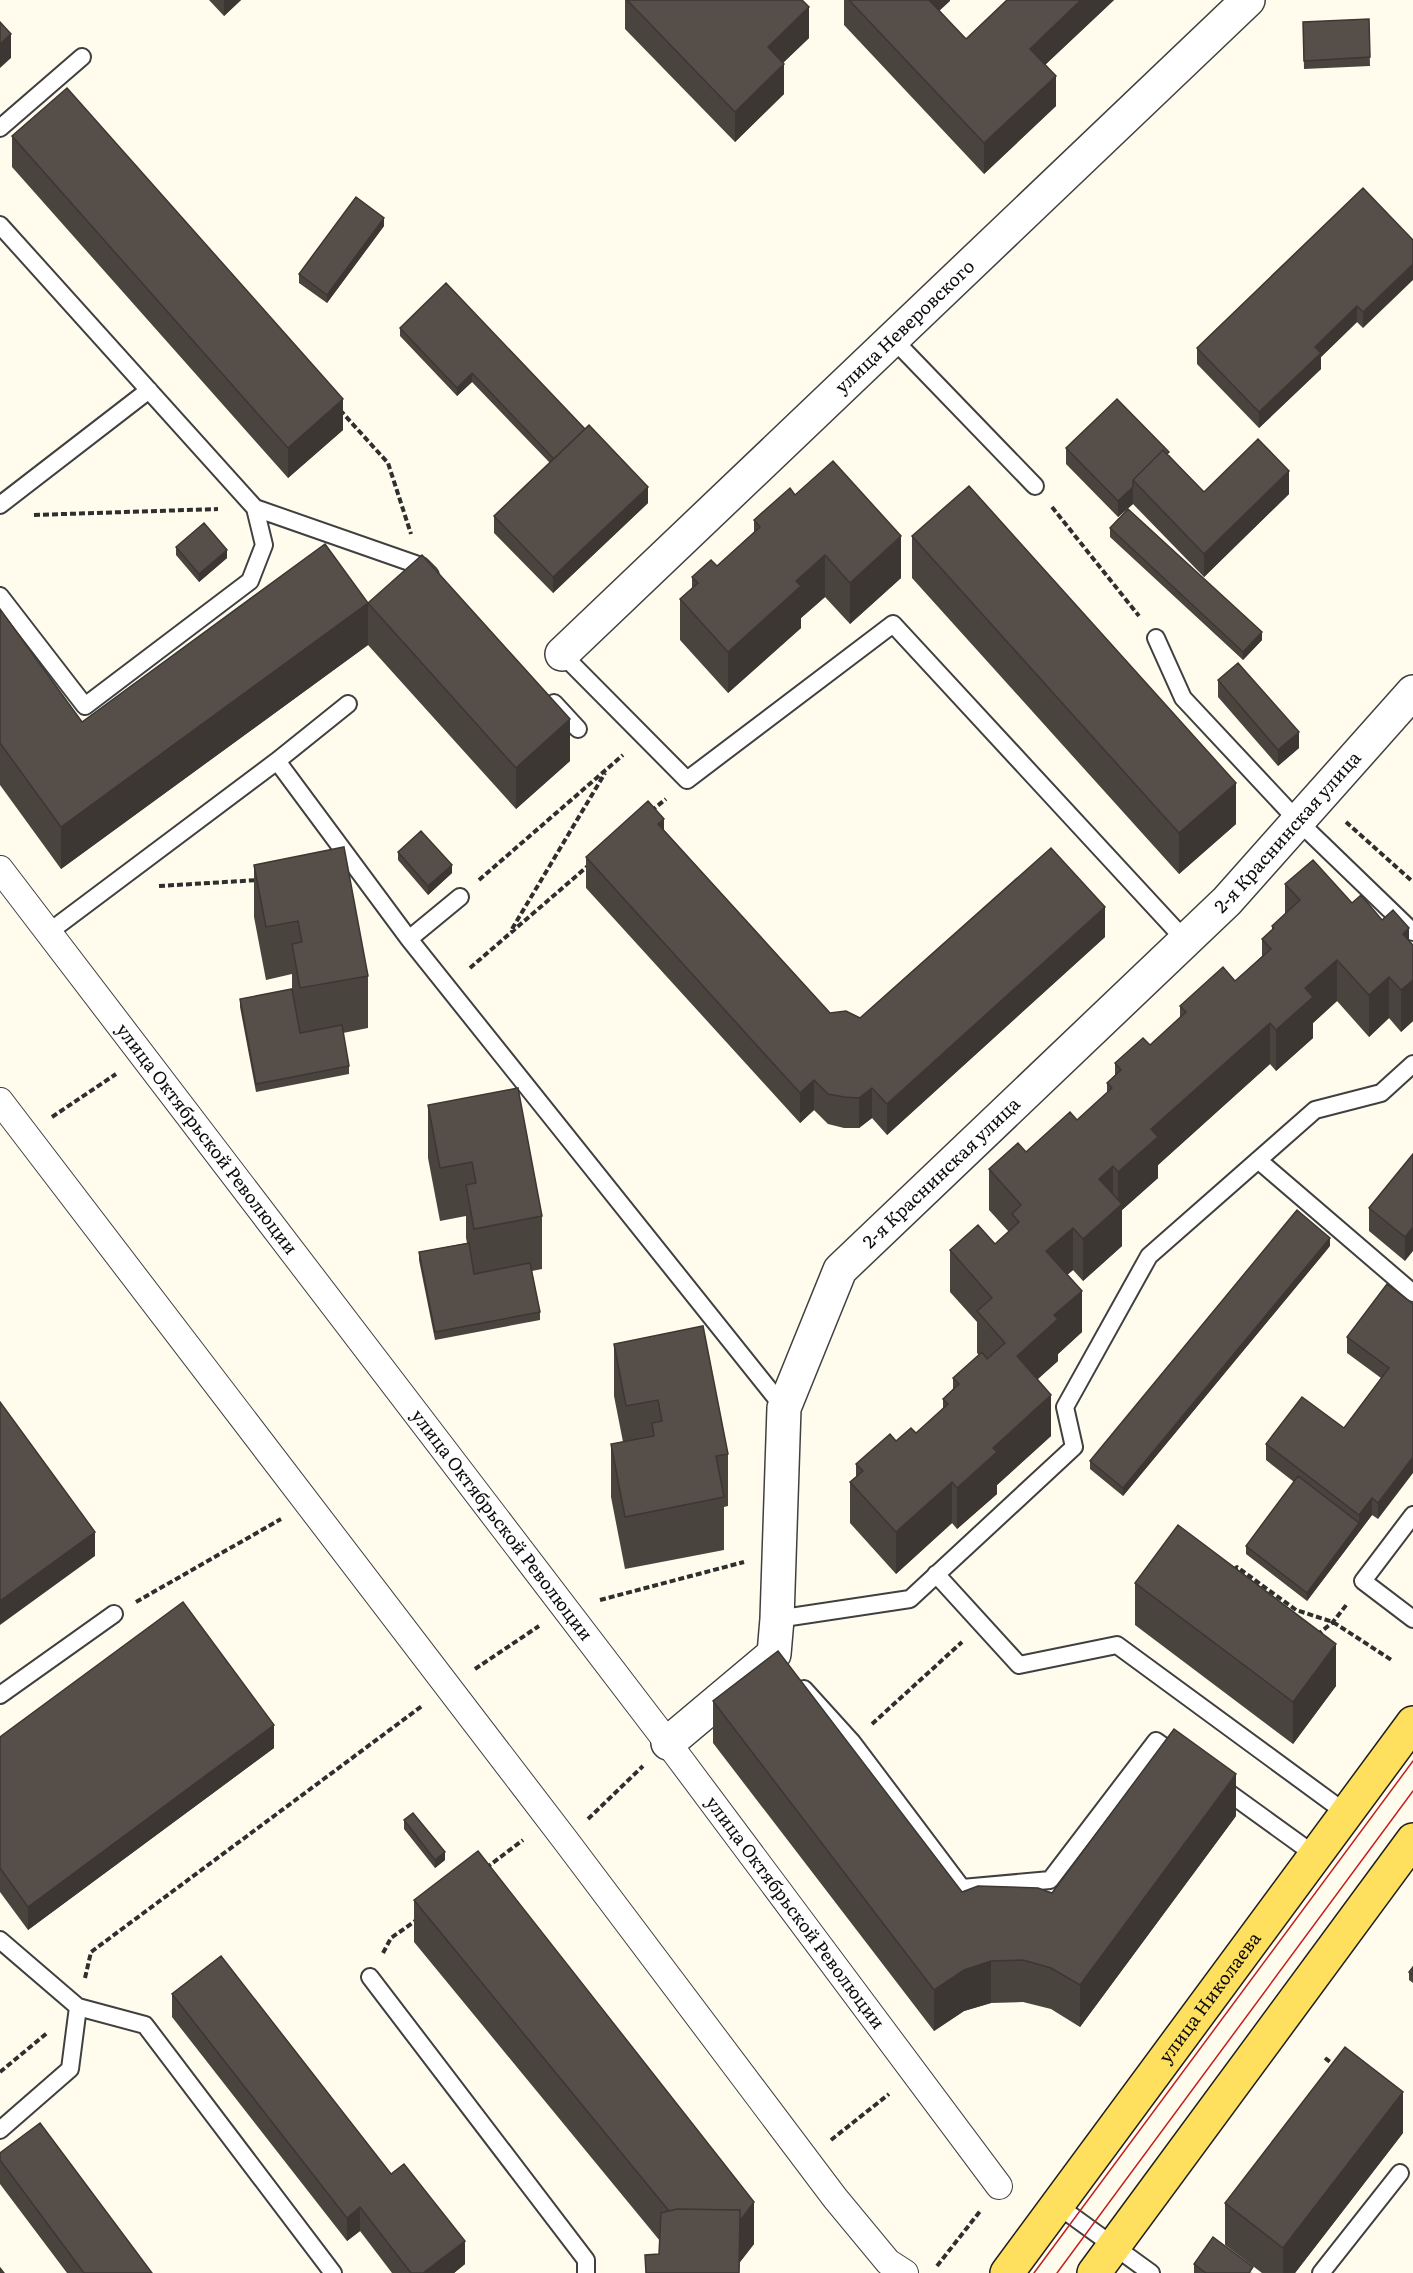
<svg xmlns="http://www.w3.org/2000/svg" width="1413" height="2273" viewBox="0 0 1413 2273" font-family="Literata,serif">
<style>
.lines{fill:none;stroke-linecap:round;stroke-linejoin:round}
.service-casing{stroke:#404040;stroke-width:20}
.pedestrian-casing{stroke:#404040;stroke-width:28}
.minor-casing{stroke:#404040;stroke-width:36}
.primary-casing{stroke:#1e1e1e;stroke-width:36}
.path{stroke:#2f2f2f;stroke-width:4;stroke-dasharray:6 3;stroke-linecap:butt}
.service{stroke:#fff;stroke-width:16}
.pedestrian{stroke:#fff;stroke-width:26}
.minor{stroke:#fff;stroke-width:33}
.primary{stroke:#ffdf5e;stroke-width:33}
.tram{stroke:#c41f1f;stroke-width:1.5}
.wall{fill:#4a443f}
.shaded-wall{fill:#3c3733}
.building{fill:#564f49;stroke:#3c3733;stroke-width:1.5}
.labels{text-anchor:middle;stroke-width:6;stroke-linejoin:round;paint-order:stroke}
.street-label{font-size:18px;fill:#0d0d0d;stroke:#fff}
</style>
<rect width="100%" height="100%" fill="#fffcee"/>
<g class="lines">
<defs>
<path id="service" d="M0,128L82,57
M0,225L255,508L421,566L430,575
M893,339L1035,486
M0,505L149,390
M0,596L85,706L250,581L264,545L255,508
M1156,638L1183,698L1298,821L1413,932
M562,654L687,780L893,624L1185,940
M554,703L578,729
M277,761L409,939L784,1408
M49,932L277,761L348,704
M409,939L460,897
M1258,1160L1413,1293
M1413,1515L1363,1581L1413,1619
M936,1574L1019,1665L1117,1645L1346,1813
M777,1619L910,1599L1074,1447L1065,1407L1149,1256L1315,1110L1381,1093L1413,1064
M804,1689L852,1742L962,1888L1050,1880L1156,1741L1180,1758
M0,1695L114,1614
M1218,1785L1315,1855
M0,1940L78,2007L145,2025L333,2273
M370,1977L586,2260V2273
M0,2130L70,2069L78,2007
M1057,2205L1151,2273
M1321,2273L1400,2173"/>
<g id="pedestrian">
<path id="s1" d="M0,869L668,1743L999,2186"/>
<path d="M0,1101L566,1841L835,2198L888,2262L905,2273"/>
</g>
<g id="minor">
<path id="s2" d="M562,654L1248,0"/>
<path id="s3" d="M668,1743L774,1654L777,1619L784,1408L840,1270L1227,901L1413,692"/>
</g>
<g id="primary">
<path id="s4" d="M1007,2273L1413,1723"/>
<path d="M1094,2273L1413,1840"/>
</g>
</defs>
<use href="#service" class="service-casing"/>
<use href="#pedestrian" class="pedestrian-casing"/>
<use href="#minor" class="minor-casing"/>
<use href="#primary" class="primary-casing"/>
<path class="path" d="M340,410L388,463L411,534
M1052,507L1139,616
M34,515L218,509
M651,811L666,799
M1346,822L1413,882
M479,880L623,755
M159,886L259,880
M512,929L605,773
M470,968L589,865
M52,1117L116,1074
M1233,1570L1237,1567L1296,1610L1333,1622L1393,1661
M600,1600L744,1562
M136,1602L281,1519
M1317,1635L1333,1622L1347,1604
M475,1669L539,1626
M872,1724L962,1642
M588,1819L643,1766
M486,1868L523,1840
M383,1953L391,1938L418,1919
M85,1978L91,1952L422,1706
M1325,2058L1334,2065
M0,2072L47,2033
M831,2140L889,2094
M937,2266L981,2210"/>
<use href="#service" class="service"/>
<use href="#pedestrian" class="pedestrian"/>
<use href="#minor" class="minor"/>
<use href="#primary" class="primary"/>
<path class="tram" d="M1034,2273L1413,1761
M1057,2273L1413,1791"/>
</g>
<path class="wall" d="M209,0H241L224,16Z
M625,0H802L809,38L783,63L784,94L735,142L625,29Z
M844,0H950L939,10L966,39L1007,0H1114L1045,65L1056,106L984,174L844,25Z
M1369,19L1370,66L1304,69L1303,22Z
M12,136L343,430L288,478L12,167Z
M1363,188V328L1357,322L1321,357V369L1259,428L1197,364V348Z
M384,226L327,303L299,283V274Z
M446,283L648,503L553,593L494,533V516L550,463L472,382L457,396L400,336V328Z
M1066,448L1169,455L1204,492L1289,494L1204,577L1133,504L1118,517L1066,464Z
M795,495L901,578L850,624L825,597L801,618V628L728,693L680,640V599L692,588V577L717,566L754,532V520Z
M1110,528L1262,640L1243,660L1110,537Z
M912,536L1236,824L1179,874L912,578Z
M176,547L227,558L199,582L176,555Z
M368,603L570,761L516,809L368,645L61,869L0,785V609L82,722Z
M1218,680L1299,748L1278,766L1218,697Z
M664,830L830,1013L860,1018L1105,937L887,1135L872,1118L859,1128H844L828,1124L814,1110L800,1123L586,888V857Z
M398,852L452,873L428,895L398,860Z
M254,865L368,976V1028L343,1033L349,1066V1074L256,1092L240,1007V999L292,989V974L266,980L254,917Z
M1285,884L1352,903L1382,920L1409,941L1413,945V1021L1401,1032L1389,1018L1369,1037L1337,1001L1313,1023V1038L1276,1071L1270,1064L1158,1165V1178L1122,1210V1246L1083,1281L1073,1270L1067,1275L1082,1332L1058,1354V1361L1037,1379L1051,1436L997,1485V1494L957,1529L952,1523L896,1574L850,1523V1482L856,1477V1464L896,1441L916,1433L943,1409V1399L953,1389V1378L979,1355L977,1353V1322L950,1292V1250L995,1244L1009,1232L989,1210V1169L1026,1152L1077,1120L1107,1093V1083L1115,1075V1063L1150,1045L1180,1018V1006L1235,981L1262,956V939L1272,931V926L1285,914Z
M428,1105L542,1216V1269L532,1271L540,1312V1320L435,1340L419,1260V1252L467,1243L466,1238V1216L440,1221L428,1158Z
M1413,1154L1405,1261L1369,1231V1208Z
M1330,1246L1123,1496L1090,1469V1461Z
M1413,1304L1378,1519L1372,1515L1307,1601L1246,1554V1546L1294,1482L1266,1460V1444L1344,1428L1381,1378L1347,1353V1337Z
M614,1344L728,1454V1506L724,1507V1550L625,1569L611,1497V1444L623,1442L614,1396Z
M1135,1583L1336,1686L1293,1744L1135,1625Z
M713,1701L962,1892L1052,1893L1236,1816L1080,2027L1051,2009L1023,2002L991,2003L964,2011L934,2031L713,1743Z
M0,1737L274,1748L28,1930L0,1892Z
M404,1820L445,1860L435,1868L404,1829Z
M414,1900L754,2244L740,2262L659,2254L660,2241L414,1942Z
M1413,1967V1983L1409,1980V1972Z
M172,1994L391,2174L465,2264L454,2273H392L360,2231L347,2241L172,2017Z
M1403,2133L1295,2273H1262L1225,2245V2203Z
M0,2160L152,2273H67L0,2184Z
M1194,2264L1253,2273H1194Z"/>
<path class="shaded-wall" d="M224,0H241L224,16Z
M924,0H950V1L924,25Z
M1081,0H1114L1030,79V49Z
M809,7V38L768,77V47Z
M11,34V58L0,68V44Z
M784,64V94L735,142V112Z
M1056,76V106L984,174V143Z
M384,218V226L327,303V295Z
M1413,264V280L1363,328V312Z
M1357,306V322L1321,357V369L1259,428V412L1315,347Z
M472,373V382L457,396V388Z
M343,399V430L288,478V448Z
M1289,471V494L1204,577V554Z
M648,487V503L553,593V577Z
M1133,487V504L1118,517V501Z
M901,536V578L850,624V583Z
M227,550V558L199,582V574Z
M825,555V597L801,618V628L728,693V652L796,581Z
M368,603V645L61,869V827Z
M1262,632V640L1243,660V652Z
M570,719V761L516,809V768Z
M1299,732V748L1278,766V750Z
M1236,783V824L1179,874V833Z
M664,819V849L658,824Z
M452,865V873L428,895V886Z
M1105,907V937L887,1135V1104Z
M1409,928V970L1403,934Z
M1337,960V1001L1313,1023V1038L1276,1071V1030L1305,988Z
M1389,977V1018L1369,1037V995Z
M1413,980V1021L1401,1032V990Z
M1270,1023V1064L1158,1165V1178L1122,1210V1246L1083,1281V1239L1118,1207V1172L1151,1129Z
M814,1080V1110L800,1123V1093Z
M872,1088V1118L859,1128V1098Z
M1113,1166V1207L1099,1179Z
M1413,1227V1251L1405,1261V1237Z
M1073,1228V1270L1046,1293V1251Z
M1330,1238V1246L1123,1496V1488Z
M1082,1291V1332L1058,1354V1361L1017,1398V1356L1054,1315Z
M1051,1395V1436L997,1485V1494L957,1529V1488L993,1448Z
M1413,1457V1473L1378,1519V1503Z
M952,1482V1523L896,1574V1532Z
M1372,1498V1515L1307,1601V1593L1359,1523V1515Z
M95,1532V1556L0,1625V1601Z
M1336,1644V1686L1293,1744V1702Z
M274,1725V1748L28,1930V1907Z
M1236,1774V1816L1080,2027V1985Z
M445,1852V1860L435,1868V1860Z
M991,1961V2003L964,2011L934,2031V1990L964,1970Z
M1403,2092V2133L1295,2273H1283V2248Z
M754,2202V2244L740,2262L739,2273L740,2210Z
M360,2207V2231L347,2241V2218Z
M465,2241V2264L454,2273H423Z"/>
<path class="building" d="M627,0H802L809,7L768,47L784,64L735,112Z
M849,0H929L966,39L1007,0H1081L1030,49L1056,76L984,143Z
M1369,19L1370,57L1304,61L1303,22Z
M0,22L11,34L0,44Z
M67,88L343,399L288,448L12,136Z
M1363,188L1413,240V264L1363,312L1357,306L1315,347L1321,353L1259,412L1197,348Z
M356,197L384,218L327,295L299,274Z
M446,283L585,429L554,459L472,373L457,388L400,328Z
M1117,399L1169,452L1167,454L1163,450L1133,480V487L1118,501L1066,448Z
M589,425L648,487L553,577L494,516Z
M1258,439L1289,471L1204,554L1133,480L1163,450L1204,492Z
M833,461L901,536L850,583L825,555L796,581L801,586L728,652L680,599L698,583L692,577L711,560L717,566L760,527L754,520L790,488L795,495Z
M969,486L1236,783L1179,833L912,536Z
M1128,509L1262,632L1243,652L1110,528Z
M204,523L227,550L199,574L176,547Z
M325,544L368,603L61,827L0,743V609L82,722Z
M422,555L570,719L516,768L368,603Z
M1238,663L1299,732L1278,750L1218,680Z
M648,801L664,819L658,824L830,1013L846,1011L860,1018L1051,848L1105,907L887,1104L872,1088L859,1098L844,1097L828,1094L814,1080L800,1093L586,857Z
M421,831L452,865L428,886L398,852Z
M344,847L368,976L300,988L292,944L302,942L298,921L266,927L254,865Z
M1313,860L1352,903L1361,895L1382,920L1393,910L1409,928L1403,934L1413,945V980L1401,990L1389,977L1369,995L1337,960L1305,988L1313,997L1276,1030L1270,1023L1151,1129L1158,1137L1118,1172L1113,1166L1099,1179L1122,1204L1083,1239L1073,1228L1046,1251L1082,1291L1054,1315L1058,1319L1017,1356L1051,1395L993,1448L997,1452L957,1488L952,1482L896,1532L850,1482L863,1471L856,1464L890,1434L896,1441L911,1428L916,1433L948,1404L943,1399L959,1384L953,1378L982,1352L987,1359L1005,1343L977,1311L992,1298L950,1250L978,1225L995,1244L1019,1222L1012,1214L1021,1205L989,1169L1018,1143L1026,1152L1070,1112L1077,1120L1112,1088L1107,1083L1121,1070L1115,1063L1143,1038L1150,1045L1186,1012L1180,1006L1223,967L1235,981L1271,949L1262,939L1274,928L1272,926L1300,900L1285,884Z
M292,989L300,1033L342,1025L349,1066L256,1084L240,999Z
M518,1088L542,1216L474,1229L466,1185L476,1183L472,1162L440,1168L428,1105Z
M1413,1154V1227L1405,1237L1369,1208Z
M1297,1210L1330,1238L1123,1488L1090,1461Z
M469,1243L474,1274L530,1263L540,1312L435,1332L419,1252Z
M1387,1284L1413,1304V1457L1378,1503L1372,1498L1359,1515L1266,1444L1302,1397L1344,1428L1389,1368L1347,1337Z
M703,1326L728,1454L716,1456L724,1497L625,1517L611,1444L654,1436L652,1423L662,1421L658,1400L626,1406L614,1344Z
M0,1402L95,1532L0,1601Z
M1298,1476L1359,1523L1307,1593L1246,1546Z
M1178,1525L1336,1644L1293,1702L1135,1583Z
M183,1602L274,1725L28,1907L0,1868V1737Z
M778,1651L962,1892L978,1886L1038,1888L1052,1893L1174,1729L1236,1774L1080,1985L1051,1968L1023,1960L991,1961L964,1970L934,1990L713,1701Z
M413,1813L445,1852L435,1860L404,1820Z
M478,1851L754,2202L740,2221V2210L677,2209L669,2211L414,1900Z
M221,1956L391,2174L404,2164L465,2241L423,2273H411L360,2207L347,2218L172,1994Z
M1413,1967V1975L1409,1972Z
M1345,2047L1403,2092L1283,2248L1225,2203Z
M40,2123L152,2273H84L0,2160V2153Z
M677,2209L740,2210L739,2273H646L645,2255L659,2254L661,2213Z
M1213,2237L1253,2267L1249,2273H1206L1194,2264Z
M0,2268L4,2273H0Z"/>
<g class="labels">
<g class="street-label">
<text dy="6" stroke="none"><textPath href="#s2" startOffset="474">улица Неверовского</textPath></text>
<text dy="6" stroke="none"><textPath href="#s3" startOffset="1160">2-я Краснинская улица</textPath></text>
<text dy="6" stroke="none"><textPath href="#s1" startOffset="340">улица Октябрьской Революции</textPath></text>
<text dy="6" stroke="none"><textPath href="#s3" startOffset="674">2-я Краснинская улица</textPath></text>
<text dy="6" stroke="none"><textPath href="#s1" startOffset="826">улица Октябрьской Революции</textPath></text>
<text dy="6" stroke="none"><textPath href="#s1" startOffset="1312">улица Октябрьской Революции</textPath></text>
<text dy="6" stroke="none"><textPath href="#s4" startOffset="342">улица Николаева</textPath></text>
</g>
</g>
</svg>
